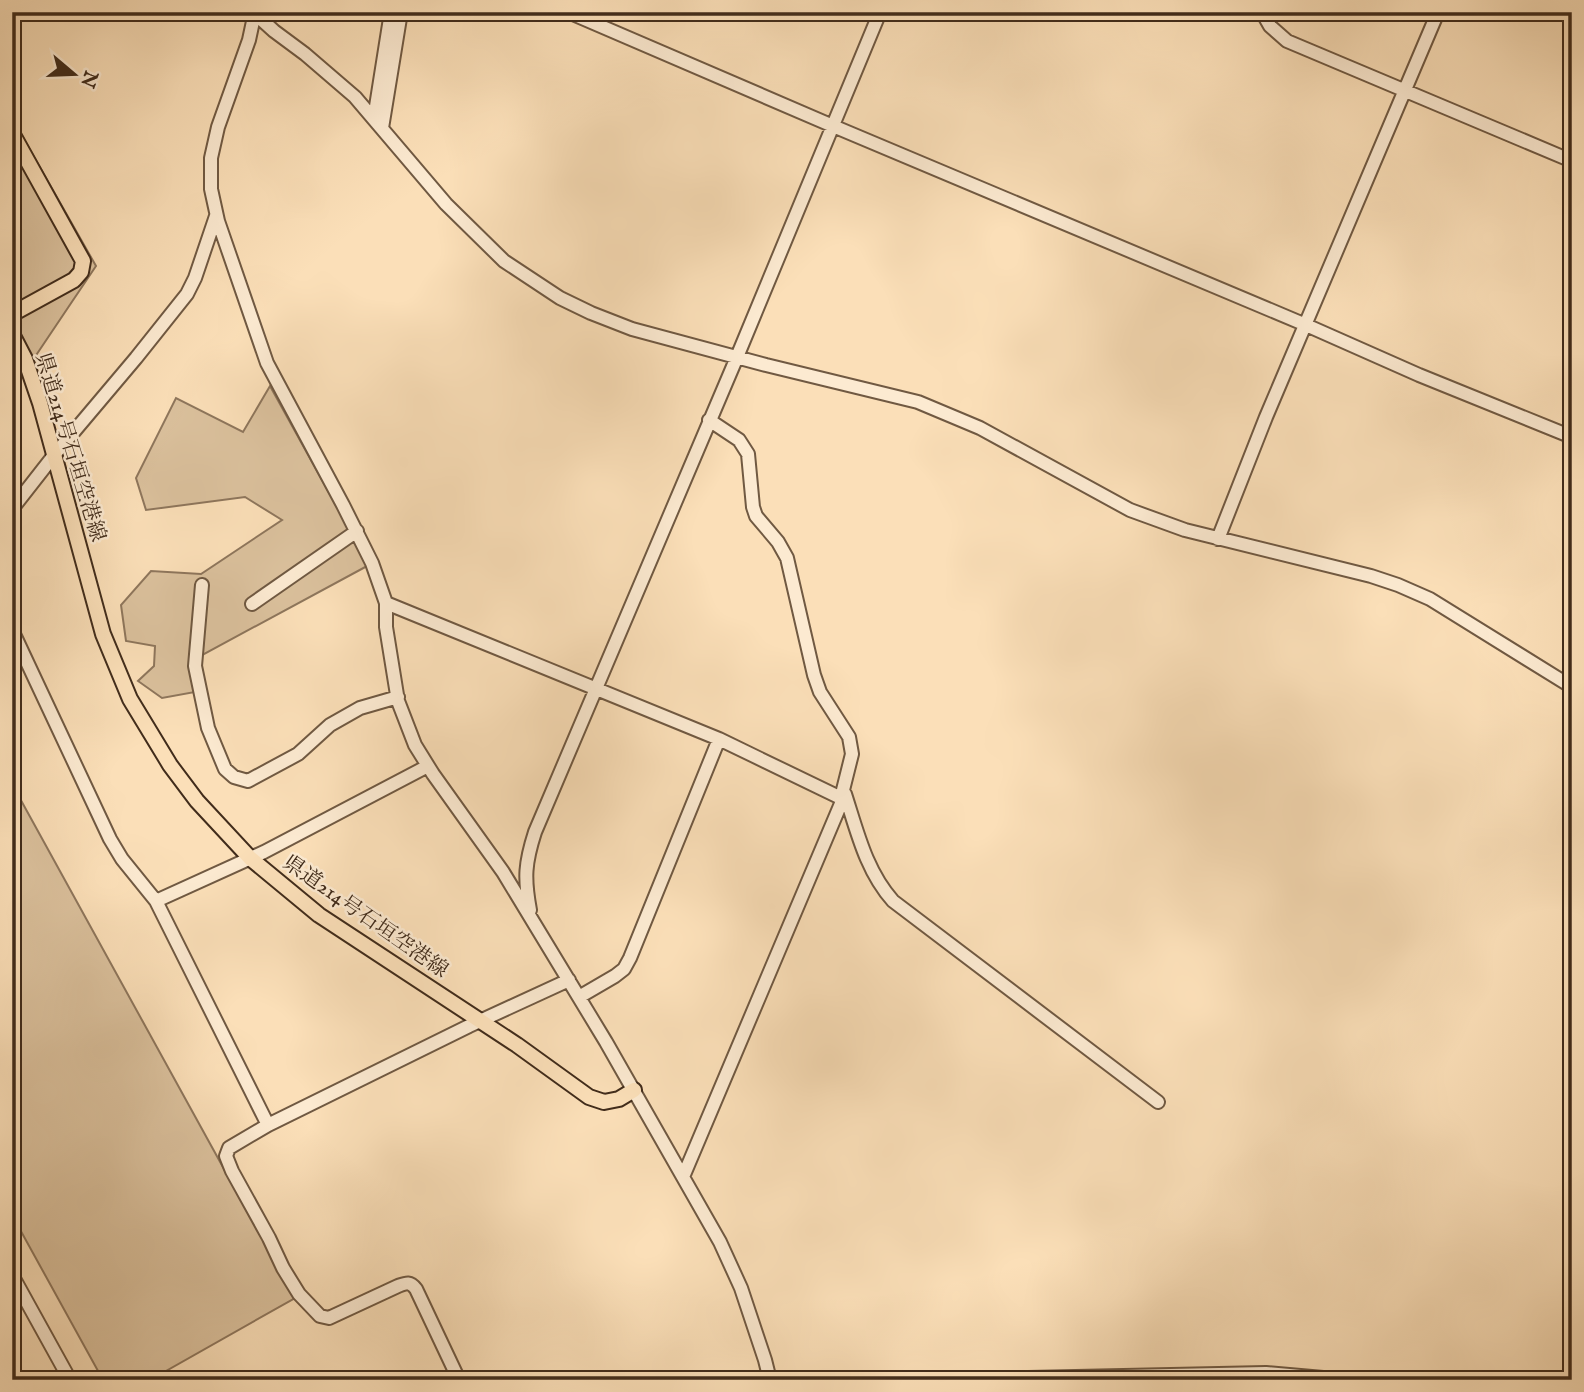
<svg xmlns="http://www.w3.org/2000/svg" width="1584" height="1392" viewBox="0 0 1584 1392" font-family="'IM FELL English','Noto Serif JP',serif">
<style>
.green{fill:#dbc19d;stroke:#8e765c;stroke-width:2}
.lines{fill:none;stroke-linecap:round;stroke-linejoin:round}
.minor-casing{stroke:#705942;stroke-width:16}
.major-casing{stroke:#412c1b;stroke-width:18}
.minor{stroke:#fcead1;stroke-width:12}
.major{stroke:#fbdfb8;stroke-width:14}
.labels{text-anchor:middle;stroke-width:5;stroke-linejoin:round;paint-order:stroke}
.street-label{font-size:21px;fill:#412c1b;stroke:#fcead1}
</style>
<rect width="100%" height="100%" fill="#fbdfb8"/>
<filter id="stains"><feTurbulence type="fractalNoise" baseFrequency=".00286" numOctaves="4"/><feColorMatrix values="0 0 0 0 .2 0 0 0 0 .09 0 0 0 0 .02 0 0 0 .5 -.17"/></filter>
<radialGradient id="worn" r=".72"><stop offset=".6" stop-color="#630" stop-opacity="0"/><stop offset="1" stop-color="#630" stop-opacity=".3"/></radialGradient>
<path class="green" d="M12,118L96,266L12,391Z
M270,386L369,565L191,661L195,692L162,698L138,681L154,666L155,646L126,641L121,605L151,571L201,574L282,520L245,497L146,510L136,478L176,398L243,432Z
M12,784L295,1298L150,1380H103L12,1215Z"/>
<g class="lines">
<defs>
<path id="minor" d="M253,12L274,31L305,54L355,97L446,204L504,261L560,298L591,313L632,329L766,365L918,402L980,428L1130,510L1185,530L1371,576L1398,585L1430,599L1572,687
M255,12L249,40L218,127L211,158V189L218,221L267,363L343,505L372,563L386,603V627L398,701L415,745L433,774L503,872L606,1042L720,1242L741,1288L765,1360L770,1380
M568,12L833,126L1306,325L1419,375L1572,437
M1262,12L1270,26L1287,41L1572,161
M374,119L391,12
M382,128L401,12
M709,420L739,440L748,454L753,507L756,516L778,542L787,558L814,675L820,692L849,737L852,754L841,798
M12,509L55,454L136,358L187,294L195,278L216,216
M1218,539L1266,417L1438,12
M202,585L195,666L208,728L225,769L234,777L248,781L298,754L330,725L360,708L398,697
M386,603L719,739L841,798
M252,604L357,531
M12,630L110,839L122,859L156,901L268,1125
M845,794C857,831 866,871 893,901L1158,1102
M156,901L264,852L428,766
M530,910C524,878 525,863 535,832L737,357L880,12
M579,997L615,976L624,969L630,958L719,739
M683,1177L845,794
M12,1275L70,1380
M459,1380L416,1289C410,1281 406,1283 398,1286L329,1318L320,1316L299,1294L283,1268L269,1238L232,1171L226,1156L229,1148L268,1125L469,1026L569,980
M925,1380L1266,1373L1346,1380"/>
<path id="major" d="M12,133L83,261L81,272L74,280L12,314
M12,334L25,359L40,403L103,634L130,699L170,765L197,801L250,858L319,915L517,1045L589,1097L604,1102L619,1099L634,1090"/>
</defs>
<use href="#minor" class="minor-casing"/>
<use href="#major" class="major-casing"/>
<use href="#minor" class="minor"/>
<use href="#major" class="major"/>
</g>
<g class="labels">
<g class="street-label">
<text transform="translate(71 447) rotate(73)" y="7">県道214号石垣空港線</text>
<text transform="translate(366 916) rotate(35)" y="7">県道214号石垣空港線</text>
</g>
</g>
<rect width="1584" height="1392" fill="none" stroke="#fbdfb8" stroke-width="42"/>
<rect x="14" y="14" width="1556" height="1364" fill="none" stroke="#412c1b" stroke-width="3.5"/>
<rect x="21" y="21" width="1542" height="1350" fill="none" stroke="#412c1b" stroke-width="2"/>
<g transform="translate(74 74) rotate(109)" stroke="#fcead1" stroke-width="5" paint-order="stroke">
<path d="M0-5L12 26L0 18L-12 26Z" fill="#412c1b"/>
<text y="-10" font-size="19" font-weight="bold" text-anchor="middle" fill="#412c1b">N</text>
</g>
<rect width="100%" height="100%" filter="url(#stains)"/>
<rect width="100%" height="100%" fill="url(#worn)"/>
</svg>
